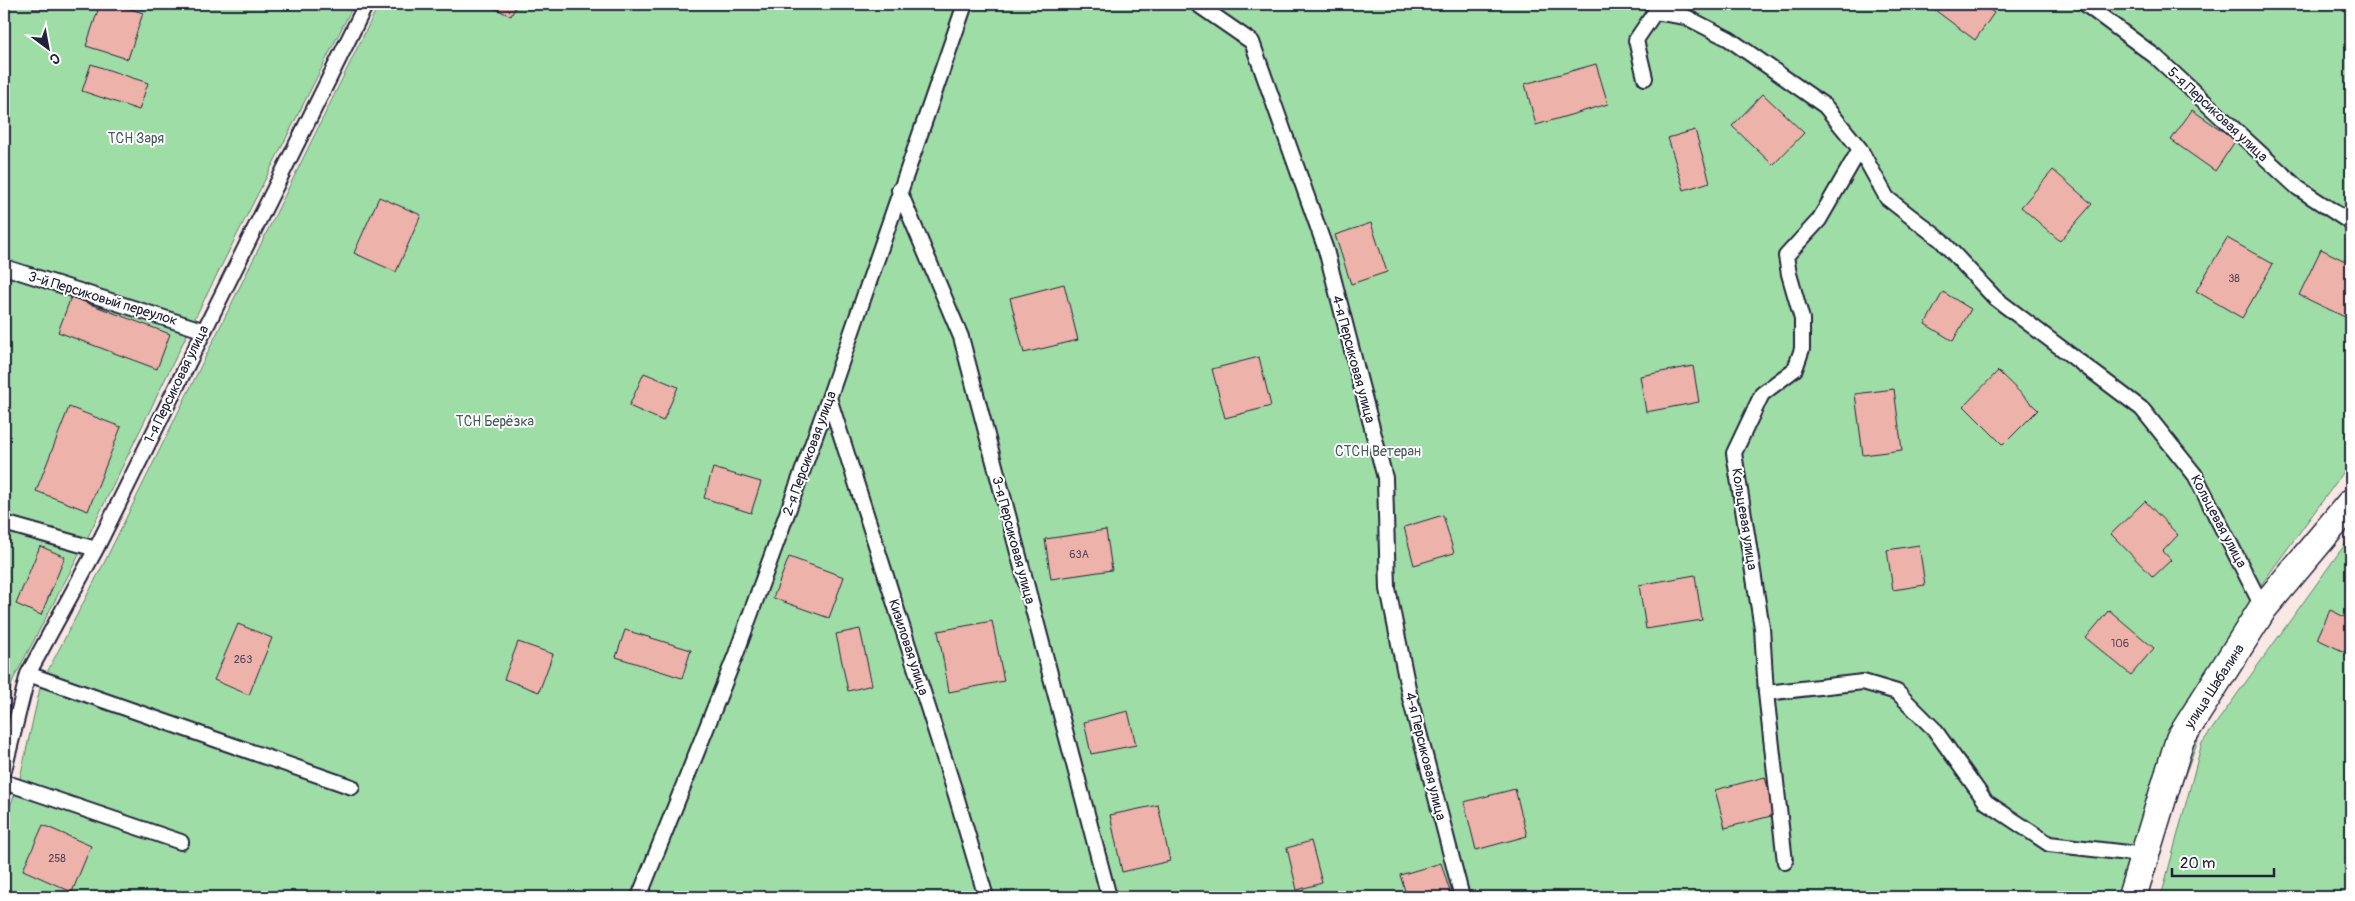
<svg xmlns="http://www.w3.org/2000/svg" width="2355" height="901" viewBox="0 0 2355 901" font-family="Pangolin,sans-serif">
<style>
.green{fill:#9edea6;stroke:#608070}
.building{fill:#edb2a9;stroke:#22223b}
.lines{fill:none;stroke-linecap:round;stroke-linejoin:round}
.lane-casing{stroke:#22223b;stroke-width:18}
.secondary-casing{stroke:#22223b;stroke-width:31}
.lane{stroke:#fff;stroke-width:14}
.secondary{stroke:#fff;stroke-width:28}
.labels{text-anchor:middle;stroke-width:4;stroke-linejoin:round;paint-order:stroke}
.number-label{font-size:11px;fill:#554656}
.street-label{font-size:14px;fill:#22223b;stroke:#fff}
.park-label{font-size:14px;fill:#475a5b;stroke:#fff}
</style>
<rect width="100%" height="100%" fill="#fae8e5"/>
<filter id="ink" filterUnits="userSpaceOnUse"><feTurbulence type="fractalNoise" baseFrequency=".02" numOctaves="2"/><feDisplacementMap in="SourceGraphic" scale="10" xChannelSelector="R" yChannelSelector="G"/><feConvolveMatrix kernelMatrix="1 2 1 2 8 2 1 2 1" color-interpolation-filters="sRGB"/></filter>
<g filter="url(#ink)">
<path class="green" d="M4,4H354L198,312L80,553L13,680L4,714Z
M379,4H2351V462L2250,600L2149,872L2148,897H4V820L18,787L41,684L105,561Z
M2351,536V897H2161L2202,743Z"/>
<path class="building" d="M33,4H93L94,7L33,9Z
M100,4H115L143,13L128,59L86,46Z
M485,4H517L511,16Z
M1927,4H1982L1994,13L1975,40Z
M91,64L148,83L139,110L82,91Z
M1596,64L1608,104L1536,125L1525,84Z
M1763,94L1804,133L1773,165L1732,126Z
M2192,110L2236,140L2215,171L2171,140Z
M1695,130L1710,182L1684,190L1668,138Z
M2053,170L2092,204L2060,241L2021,207Z
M379,197L421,215L396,272L354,253Z
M1371,223L1387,272L1351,284L1335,235Z
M2227,238L2273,264L2242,318L2196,291Z
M2321,249L2351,264V320L2299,295Z
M1064,284L1078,340L1024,353L1010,298Z
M1943,292L1971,309L1953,341L1925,324Z
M71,297L170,334L157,369L58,332Z
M1259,357L1271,406L1225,418L1212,369Z
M1693,366L1699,402L1646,412L1640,376Z
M1998,371L2038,410L2003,445L1964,406Z
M644,373L678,387L663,421L629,406Z
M1894,389L1902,450L1863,455L1855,394Z
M69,407L121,427L88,511L36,491Z
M713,468L761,482L751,513L704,498Z
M2145,501L2178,535L2163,551L2171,560L2153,577L2111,534Z
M1443,515L1454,553L1414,565L1404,527Z
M1106,530L1112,570L1051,579L1045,539Z
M1919,545L1925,585L1893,590L1887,550Z
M40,546L65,557L41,615L16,604Z
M789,557L844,577L829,618L773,598Z
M1695,575L1702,620L1646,629L1639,585Z
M2109,610L2154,648L2131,675L2086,638Z
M2330,610L2351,620V655L2317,639Z
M992,621L1004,681L949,692L938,631Z
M238,624L272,638L249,695L214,680Z
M860,629L872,685L848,691L836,634Z
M625,630L691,650L682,678L616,657Z
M518,642L553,654L539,692L504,679Z
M1128,711L1136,745L1091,754L1084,722Z
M1765,777L1775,815L1725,828L1715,790Z
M1515,789L1527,836L1476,850L1464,802Z
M1158,805L1170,861L1122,872L1110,815Z
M43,825L91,846L72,892L23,870Z
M1311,841L1322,883L1297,890L1287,848Z
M1441,863L1451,895L1443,897H1407L1400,875Z"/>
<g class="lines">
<defs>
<path id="lane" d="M1197,4L1252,42L1326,250L1385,478L1388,589L1410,698L1462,897
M2085,4L2156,57L2298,188L2351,223
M1645,78L1636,40L1655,12L1686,17L1729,39L1825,106L1860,149
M899,190L961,337L1109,897
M4,267L202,330
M829,398L955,792L986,897
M4,523L96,549
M28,674L352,787
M1766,693L1785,862
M4,770L28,674L96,549L366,4
M4,782L181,842
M2145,855L2049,844L1986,802L1934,729L1897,692L1863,682L1766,693L1762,628L1734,453L1762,394L1795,369L1802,349V319L1789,274L1786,256L1819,220L1860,149L1887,198L1941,240L1995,298L2142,409L2195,475L2263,608
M639,897L736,654L829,398L965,4"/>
<path id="secondary" d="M2132,897L2180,739L2263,608L2351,503"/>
</defs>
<use href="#lane" class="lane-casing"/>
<use href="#secondary" class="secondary-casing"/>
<use href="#lane" class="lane"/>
<use href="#secondary" class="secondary"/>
</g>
</g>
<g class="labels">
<g class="number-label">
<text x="2234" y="282">38</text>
<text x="1079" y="558">63А</text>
<text x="2120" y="647">106</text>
<text x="243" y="663">263</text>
<text x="57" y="862">258</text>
</g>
<g class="street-label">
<text transform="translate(2218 114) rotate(43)" y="5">5-я Персиковая улица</text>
<text transform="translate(103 298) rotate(17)" y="5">3-й Персиковый переулок</text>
<text transform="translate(1354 359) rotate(75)" y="5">4-я Персиковая улица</text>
<text transform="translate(176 384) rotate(-64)" y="5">1-я Персиковая улица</text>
<text transform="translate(809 453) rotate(-70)" y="5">2-я Персиковая улица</text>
<text transform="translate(1745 519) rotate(81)" y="5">Кольцевая улица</text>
<text transform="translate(2219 521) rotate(62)" y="5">Кольцевая улица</text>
<text transform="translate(1014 540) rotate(75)" y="5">3-я Персиковая улица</text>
<text transform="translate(909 647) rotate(72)" y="5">Кизиловая улица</text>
<text transform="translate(2214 686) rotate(-57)" y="5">улица Шабалина</text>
<text transform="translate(1426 756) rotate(76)" y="5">4-я Персиковая улица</text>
</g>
<g class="park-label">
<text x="136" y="143">ТСН Заря</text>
<text x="495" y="426">ТСН Берёзка</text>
<text x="1378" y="456">СТСН Ветеран</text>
</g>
</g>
<rect width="2355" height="901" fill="none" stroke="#fff" stroke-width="20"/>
<rect x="10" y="10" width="2335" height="881" fill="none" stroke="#22223b" stroke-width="2" filter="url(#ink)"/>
<g transform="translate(48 48) rotate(148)" stroke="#ffffff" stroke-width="4" paint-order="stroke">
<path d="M0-4L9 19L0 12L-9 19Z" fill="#22223b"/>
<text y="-8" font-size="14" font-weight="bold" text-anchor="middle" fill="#22223b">С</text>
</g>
<path d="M2172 868v8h102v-8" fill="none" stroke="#22223b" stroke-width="2.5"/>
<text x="2180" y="868" font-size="15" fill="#22223b" stroke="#ffffff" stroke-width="4" paint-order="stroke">20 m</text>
</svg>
